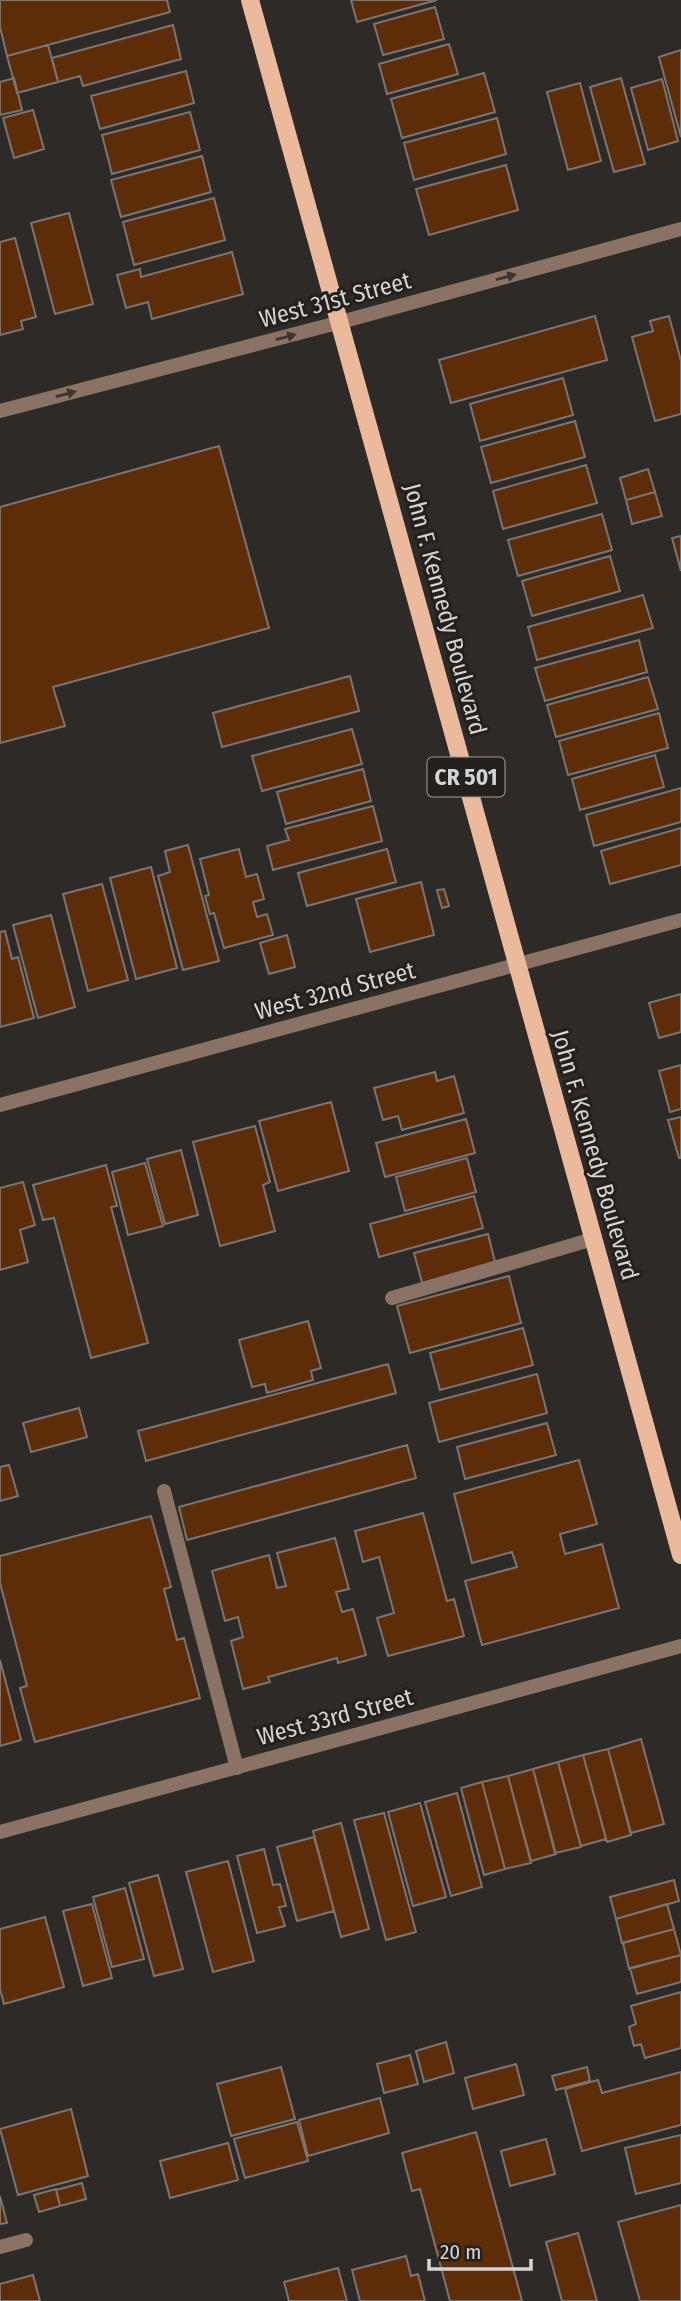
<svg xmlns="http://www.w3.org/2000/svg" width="681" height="2301" viewBox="0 0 681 2301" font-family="'Fira Sans Condensed',sans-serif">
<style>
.building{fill:#5d2d09;stroke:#7a7572;stroke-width:2}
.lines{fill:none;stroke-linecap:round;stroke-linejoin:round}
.lane{stroke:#8a7264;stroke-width:14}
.street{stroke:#8a7264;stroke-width:14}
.primary{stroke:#ebb99b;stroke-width:18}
.oneway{fill:#3e3430}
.labels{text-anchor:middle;stroke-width:6;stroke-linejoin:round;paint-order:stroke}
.shield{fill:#24201e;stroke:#a19e9c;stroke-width:2}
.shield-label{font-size:23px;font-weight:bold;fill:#d6d4d2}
.street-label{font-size:24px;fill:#d6d4d2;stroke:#24201e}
</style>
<rect width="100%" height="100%" fill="#2e2a27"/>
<path class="building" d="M0,0H167L170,12L7,56L0,27Z
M351,0H437L357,22Z
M435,7L444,39L383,55L374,24Z
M173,25L181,59L83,86L80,76L58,82L52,58Z
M449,44L458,74L387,94L379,64Z
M48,45L58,82L17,93L7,56Z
M681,50V137L659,57Z
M186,71L194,103L100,129L91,96Z
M484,73L495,112L402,138L391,99Z
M14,78L22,110L0,115V82Z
M621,78L645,164L614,172L590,87Z
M662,79L678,141L648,150L631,88Z
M580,83L601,161L568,170L547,92Z
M33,110L44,149L14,158L3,118Z
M190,112L200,150L112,174L102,135Z
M497,118L506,154L414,180L404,143Z
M202,156L211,192L121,217L111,180Z
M506,165L518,210L429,235L416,189Z
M214,198L225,240L134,265L123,222Z
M69,213L93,304L55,314L31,223Z
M15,238L36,317L21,321L23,329L0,335V242Z
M232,252L243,294L152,319L148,302L126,308L117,275L140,269L141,277Z
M595,316L607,360L451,403L439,360Z
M669,316L681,361V414L655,421L632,337L653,331L650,321Z
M563,378L573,415L480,441L470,404Z
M575,421L585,457L491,483L481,447Z
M219,446L269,628L53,687L65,726L0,743V507Z
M586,465L597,503L503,529L493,491Z
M648,469L655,492L626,500L620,478Z
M655,492L662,516L632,524L626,500Z
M602,514L612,550L518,576L508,540Z
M681,536V571L672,538Z
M610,556L620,591L532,616L522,581Z
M643,595L653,628L537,660L528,627Z
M639,640L647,672L545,701L535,668Z
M350,676L359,711L222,747L213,713Z
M648,677L658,709L556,737L547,705Z
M659,713L668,748L568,775L559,741Z
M352,729L362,764L262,791L252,756Z
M655,755L664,787L580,810L572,779Z
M363,769L371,801L286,824L277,792Z
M681,788V822L594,846L586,815Z
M373,806L382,841L273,870L267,846L289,840L285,829Z
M681,828V865L610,884L601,851Z
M188,845L219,961L183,970L158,876L170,872L165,851Z
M239,849L246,877L257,874L264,899L253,902L257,917L267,914L273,935L224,948L214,913L210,914L205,896L209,895L200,859Z
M387,849L396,882L307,906L298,873Z
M151,867L177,968L136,979L110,878Z
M421,882L434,935L370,952L356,899Z
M102,884L128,980L88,991L63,894Z
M444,889L449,906L442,908L437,890Z
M51,915L75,1007L38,1018L13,925Z
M5,931L12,959L18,957L34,1018L0,1027V932Z
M287,935L295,967L269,974L260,943Z
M681,994V1032L659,1038L649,1003Z
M681,1065V1109L670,1112L659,1071Z
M435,1072L437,1081L454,1076L464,1113L402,1130L398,1116L383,1120L374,1088Z
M331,1102L349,1171L278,1191L259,1121Z
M681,1117V1158H679L668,1120Z
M466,1119L475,1153L385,1177L376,1143Z
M255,1126L270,1182L263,1185L275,1231L220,1246L193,1142Z
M181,1150L198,1215L165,1224L147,1159Z
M467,1158L476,1192L405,1211L396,1177Z
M145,1163L163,1226L128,1235L112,1172Z
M106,1165L117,1206L111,1207L148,1343L91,1358L54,1218L43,1220L33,1185Z
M23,1182L35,1225L20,1230L28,1262L0,1270V1188Z
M474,1196L483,1228L379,1257L370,1224Z
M488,1234L496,1266L423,1286L414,1253Z
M509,1276L521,1323L410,1353L397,1306Z
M308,1321L321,1368L311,1371L313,1380L267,1393L265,1384L252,1387L239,1340Z
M523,1328L533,1365L440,1390L430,1353Z
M388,1364L396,1393L146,1461L138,1431Z
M537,1374L547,1413L439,1442L429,1403Z
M79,1408L87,1437L31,1452L23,1423Z
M547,1423L556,1455L465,1479L457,1447Z
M407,1445L416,1478L187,1540L179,1507Z
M579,1460L597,1524L560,1534L565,1554L602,1544L619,1608L482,1645L465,1581L517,1567L512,1552L472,1563L454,1494Z
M9,1465L18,1496L0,1501V1467Z
M423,1513L447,1601L454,1599L464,1636L388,1656L377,1618L394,1613L379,1557L363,1562L355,1531Z
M151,1516L171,1587L164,1589L177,1640L184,1638L200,1698L35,1742L20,1688L27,1686L0,1583V1556Z
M335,1538L349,1589L336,1592L342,1612L353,1609L366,1655L338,1663L337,1658L268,1677L270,1682L243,1689L231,1641L243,1637L238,1617L225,1621L212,1571L269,1555L277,1588L286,1586L277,1553Z
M0,1660L21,1740L0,1746Z
M641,1739L664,1824L631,1833L608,1749Z
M608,1749L631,1835L607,1842L583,1755Z
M583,1755L606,1839L581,1846L558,1762Z
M558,1762L581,1847L555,1853L533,1769Z
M533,1769L556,1854L531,1861L508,1776Z
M508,1776L531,1863L505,1869L482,1782Z
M482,1782L505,1869L484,1875L461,1788Z
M457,1793L482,1887L451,1896L425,1802Z
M420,1803L446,1897L413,1906L388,1812Z
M384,1813L416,1932L386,1940L354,1820Z
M341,1823L369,1929L341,1937L313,1831Z
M314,1837L334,1911L297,1921L277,1847Z
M264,1849L273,1885L280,1884L286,1906L279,1907L285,1926L257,1933L237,1856Z
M228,1861L254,1961L213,1972L186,1872Z
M158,1875L183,1969L154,1976L129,1883Z
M674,1880L679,1901L616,1919L610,1897Z
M125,1888L144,1959L112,1967L93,1897Z
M92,1904L112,1978L83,1986L63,1911Z
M667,1904L674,1929L622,1943L616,1919Z
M45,1917L64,1987L4,2004L0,1989V1929Z
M674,1929L681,1955L629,1969L623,1943Z
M681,1955V1982L637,1994L630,1968Z
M681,1992V2048L645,2058L641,2044L634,2046L629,2027L636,2024L631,2006Z
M446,2042L454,2073L424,2082L416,2051Z
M410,2055L418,2084L384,2093L377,2064Z
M516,2064L524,2095L473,2109L465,2078Z
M281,2067L295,2119L231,2136L217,2084Z
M587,2067L590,2081L556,2090L552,2076Z
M681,2072V2125L582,2151L565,2089L598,2080L602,2093Z
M380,2098L389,2133L308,2156L299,2120Z
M71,2109L88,2176L18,2195L0,2129Z
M297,2122L308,2161L245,2178L234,2139Z
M476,2132L522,2301H450L420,2189L412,2191L402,2153Z
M681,2135V2183L636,2194L625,2148Z
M546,2139L555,2174L510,2186L501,2151Z
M228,2143L238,2180L170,2198L160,2161Z
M82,2183L86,2199L60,2206L56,2190Z
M56,2189L60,2206L39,2212L34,2195Z
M0,2196L7,2223L0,2224Z
M681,2205V2301H640L618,2222Z
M578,2233L597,2301H562L546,2242Z
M406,2256L411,2276L418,2274L425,2301H360L352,2270Z
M338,2268L347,2301H289L284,2282Z
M33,2275L40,2301H0V2284Z"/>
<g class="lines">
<path class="lane" d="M392,1298L593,1239
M164,1491L237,1768"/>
<path class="street" d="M0,411L341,322L681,229
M0,1105L681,920
M0,1832L681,1646
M0,2247L26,2240"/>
<path class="primary" d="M250,0L681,1555"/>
</g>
<defs><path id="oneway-solid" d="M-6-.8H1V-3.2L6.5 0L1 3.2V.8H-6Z" transform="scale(1.75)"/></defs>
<g class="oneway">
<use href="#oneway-solid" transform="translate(506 277) rotate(-15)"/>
<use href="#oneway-solid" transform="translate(286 337) rotate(-15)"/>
<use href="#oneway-solid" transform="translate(66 394) rotate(-15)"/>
</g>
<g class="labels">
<rect class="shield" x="427.5" y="757.5" width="77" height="39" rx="5"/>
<g class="shield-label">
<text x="466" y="785">CR 501</text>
</g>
<g class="street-label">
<text transform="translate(335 300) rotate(-15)" y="8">West 31st Street</text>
<text transform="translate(445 609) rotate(75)" y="8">John F. Kennedy Boulevard</text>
<text transform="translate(335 991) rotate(-15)" y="8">West 32nd Street</text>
<text transform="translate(595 1155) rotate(74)" y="8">John F. Kennedy Boulevard</text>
<text transform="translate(335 1717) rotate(-15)" y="8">West 33rd Street</text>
</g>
</g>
<path d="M429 2259v10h102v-10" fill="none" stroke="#d6d4d2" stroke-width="3.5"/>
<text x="440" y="2259" font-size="21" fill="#d6d4d2" stroke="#24201e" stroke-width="5" paint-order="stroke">20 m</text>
</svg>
